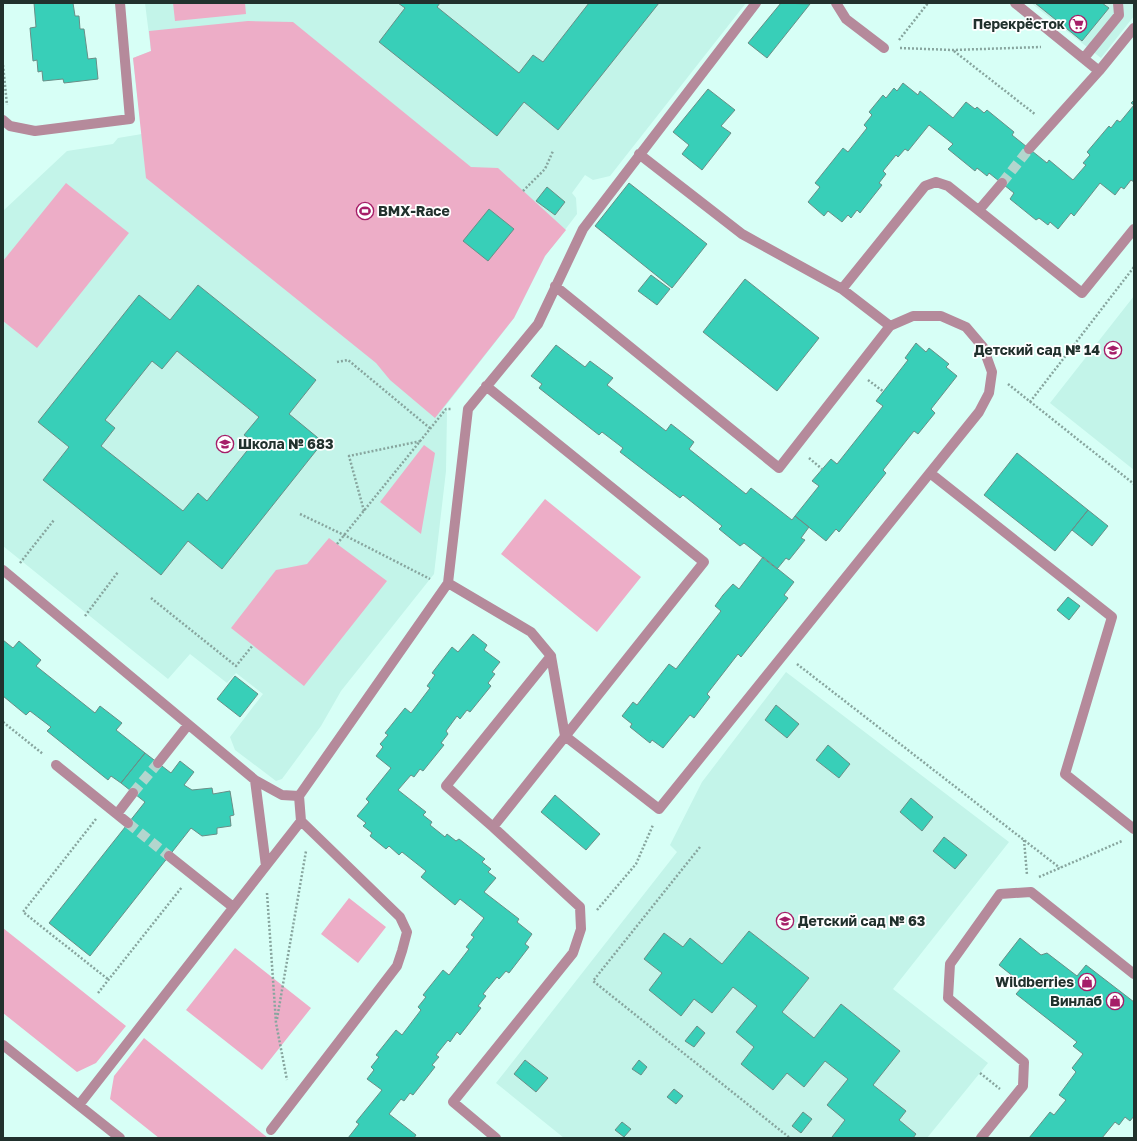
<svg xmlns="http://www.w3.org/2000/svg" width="1137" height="1141" viewBox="0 0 1137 1141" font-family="'Golos Text',sans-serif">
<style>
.built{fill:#c3f4e9}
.green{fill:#edadc7}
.building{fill:#38cfb8;stroke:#698e87;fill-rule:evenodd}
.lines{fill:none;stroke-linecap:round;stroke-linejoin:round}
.minor-tunnel{stroke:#b3d6ce;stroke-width:10;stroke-dasharray:10 5;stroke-linecap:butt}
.path{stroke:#87a59e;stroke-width:2.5;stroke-dasharray:2 2;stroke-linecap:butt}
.minor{stroke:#b58a9b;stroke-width:10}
.labels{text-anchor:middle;stroke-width:3.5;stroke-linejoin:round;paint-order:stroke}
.poi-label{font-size:14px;font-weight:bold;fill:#21312d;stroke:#fff;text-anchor:end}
</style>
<rect width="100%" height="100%" fill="#d7fff6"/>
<path class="built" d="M145,3H746L610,176L593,180L585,175L572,193L576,198L577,214L545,256L514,318L443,409L447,412L446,471L434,574L341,691L321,726L282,779L276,781L235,750L230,737L263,694L236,673L227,683L190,654L168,679L3,546V211L67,151L113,144L118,138L142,134L133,58L151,51Z
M1031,3H1134V16L1101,58Z
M1134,296V470L1050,403Z
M786,672L1009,842L893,989L988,1063L927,1138H564L496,1083L677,852L670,845L702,782Z"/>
<path class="green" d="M173,3H245L246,14L175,21Z
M248,21L293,22L471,167L498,168L566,230L545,256L514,318L435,418L390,380L376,363L146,178L133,58L151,51L149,31Z
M66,183L129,233L37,348L3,321V261Z
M424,445L435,453L421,534L380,502Z
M545,499L641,577L597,632L501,554Z
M329,538L387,581L304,686L231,628L276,570L307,564Z
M349,898L386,927L358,963L321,934Z
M3,928L126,1026L96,1063L77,1072L3,1013Z
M235,948L311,1008L262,1070L186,1010Z
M144,1038L268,1138H159L110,1099L114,1076Z"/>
<path class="building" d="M34,3H73L75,16H79L80,29H84L88,59L96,58L98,79L64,83L63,79L43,81L42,71L38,72L37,60L33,61L30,28L36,27Z
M398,3H440L437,7L519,73L533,55L543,62L589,3H659L558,130L524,102L497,136L379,42L405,8Z
M781,3L810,4L767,58L748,43Z
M1035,3H1102L1109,8L1082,41Z
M903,83L918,95L920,91L953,118L966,102L975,109L977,107L984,113L987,110L1014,132L1012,135L1047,163L1049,160L1073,180L1086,165L1083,163L1090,155L1087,152L1109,126L1111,128L1117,120L1120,122L1134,105L1131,103L1134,100V182L1131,180L1124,189L1121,187L1115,195L1100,183L1074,216L1071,213L1058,229L1050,222L1048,225L1039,218L1036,220L1010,199L1014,193L989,173L987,176L977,168L975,171L948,149L953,144L929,125L908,151L905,149L898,157L896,155L883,171L886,174L879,183L882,185L860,213L857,210L851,218L848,215L842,222L828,211L824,216L808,202L820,187L815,183L843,148L848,152L867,128L864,125L872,115L869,112L883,95L886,98L894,88L897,91Z
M708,89L735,110L721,126L731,133L702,170L682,154L689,145L673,132Z
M629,183L707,244L672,288L595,226Z
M547,187L565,202L555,215L536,201Z
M489,209L514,229L488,261L463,241Z
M651,275L670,289L657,305L638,291Z
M745,279L819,338L777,391L703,332Z
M198,285L316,380L289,414L323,442L222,569L188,541L161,575L43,480L69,447L38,422L139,295L170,320ZM177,351L259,417L244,435L254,442L207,501L198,493L183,511L101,446L115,428L105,420L152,361L162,369Z
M916,343L926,352L929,348L949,364L946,367L957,376L931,409L935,413L918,434L914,431L883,470L886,473L839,532L836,529L826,541L795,516L819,486L812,481L831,459L837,464L883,406L876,401L908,360L905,358Z
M556,345L585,367L590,361L613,378L607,385L666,431L671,424L694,442L689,449L746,494L751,488L792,520L795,516L809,527L801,538L805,540L789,560L786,558L777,569L744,543L740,546L719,529L722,526L683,495L680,498L620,452L623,448L602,432L599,435L539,388L542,384L531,376Z
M1017,453L1088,510L1055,551L984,495Z
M1088,510L1108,526L1092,546L1072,530Z
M763,557L794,582L784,595L788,598L741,657L738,654L707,694L710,697L694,718L690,715L663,748L652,740L650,743L630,727L632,724L622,716L633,702L637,705L669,664L676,669L721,611L715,606L723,595L733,584L739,589Z
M1068,597L1080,606L1069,620L1057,610Z
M473,634L487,645L484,650L500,662L492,672L495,674L488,683L491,686L470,712L467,710L460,719L457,716L446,731L448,734L441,743L444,745L423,771L420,769L414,777L411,775L398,790L426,812L423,815L432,822L430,825L445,837L447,834L456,841L459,839L485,859L482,862L491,869L488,872L496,878L484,892L519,919L517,922L532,934L525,944L529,947L509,973L506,971L499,979L497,977L483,994L486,996L478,1006L481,1008L460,1035L457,1032L450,1042L448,1040L436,1055L439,1057L432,1065L435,1067L413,1095L410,1093L404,1101L401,1099L389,1114L416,1135L414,1138H348L359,1124L356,1122L382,1090L367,1079L374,1070L371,1067L379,1057L376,1055L396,1030L402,1035L421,1010L418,1007L426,997L423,995L443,970L449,975L469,949L466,947L474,937L471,935L484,918L460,899L455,905L421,877L426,871L402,852L399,855L389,846L386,849L370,836L372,833L363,826L366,823L357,816L369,802L366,799L391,768L376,756L383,747L380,744L388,735L385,733L405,708L411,713L430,688L427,686L435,675L432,673L452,647L458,652Z
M3,640L13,648L19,641L41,660L36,666L95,713L100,706L122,723L116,730L145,753L121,783L111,776L108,780L47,731L51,727L30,711L26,715L3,696Z
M235,676L258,694L240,717L217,699Z
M776,705L799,724L787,738L765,720Z
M828,745L850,764L839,778L816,760Z
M145,753L171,773L180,761L194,772L184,785L192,790L212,788L213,794L230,791L234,815L230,816L231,826L217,828V834L202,836L191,828L90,956L49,923L145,802L121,783Z
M555,795L600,834L586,850L541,812Z
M911,798L933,817L922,831L900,812Z
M944,837L967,855L955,869L933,851Z
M749,931L809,978L782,1012L814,1038L841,1004L900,1051L873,1085L906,1111L899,1120L916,1134L913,1138H834L832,1137L845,1120L827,1105L848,1079L825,1061L804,1087L787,1073L773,1090L741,1064L754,1047L736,1032L757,1006L733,987L712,1013L694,999L681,1016L649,990L662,973L644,959L664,933L683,947L690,938L722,964Z
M1020,938L1041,955L1047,953L1077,976L1086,965L1134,1002V1116L1130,1121L1125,1117L1119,1125L1115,1122L1102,1138H1029L1050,1112L1054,1115L1066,1100L1059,1095L1076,1072L1072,1068L1083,1054L1073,1046L1077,1042L1016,994L1024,985L999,965Z
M697,1026L705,1033L694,1047L685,1041Z
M525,1060L548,1078L536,1092L514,1074Z
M639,1060L647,1067L641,1075L632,1069Z
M674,1089L683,1096L676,1104L667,1097Z
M803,1112L812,1119L801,1133L792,1126Z
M622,1122L631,1129L624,1137L615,1130Z"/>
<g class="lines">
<path class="minor-tunnel" d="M1002,183L1029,149
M133,793L158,763
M128,823L169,856"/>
<path class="path" d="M899,40L928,3
M900,48L953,50L1041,47
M954,51L1036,115
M3,65L7,105
M523,191L545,169L553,151
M337,362L348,360L431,429
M868,380L884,392
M1008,384L1134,484
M1030,402L1134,267
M809,458L822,469
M364,511L349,456L421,441
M300,514L344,535L430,579
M337,544L446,409H452
M20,563L54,520
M151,598L236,666L253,645
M85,616L118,572
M797,664L1060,868
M3,722L43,754
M96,819L23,912L109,980
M1024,840L1027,875
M700,847L593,981L790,1138
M1039,877L1122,841
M267,893L276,1023L287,1080
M597,910L636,864L653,825
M98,993L182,887
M277,1019L306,851
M980,1073L1000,1089"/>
<path class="minor" d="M836,3L846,19L884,48
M1015,3L1099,71
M1084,58L1119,15L1118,3
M3,120L10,126L35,131L130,119L120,3
M1029,149L1099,71L1134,28
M639,154L742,234L842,289L925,186L936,182L948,186L1082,293L1134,229
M979,210L1002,183
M555,286L779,468L890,326
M486,386L704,562L493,827
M930,473L1112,617L1065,774L1134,829
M3,570L255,780L266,866
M448,583L531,632L551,656L446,786L493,827L580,907L581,929L573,953L453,1102L496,1138
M551,656L565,736L659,809L979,412L989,393L992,372L983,347L966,327L941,316H913L890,326L842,289
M158,763L188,725
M56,765L128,823
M255,780L282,795L299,796
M117,814L133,793
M169,856L233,907
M3,1045L120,1138
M79,1105L301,821L299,796L448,583L468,409L538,324L583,229L756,3
M271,1130L397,966L402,951L407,932L400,917L301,821
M981,1138L1023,1086L1024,1062L948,998L950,964L1000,894L1031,892L1134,974"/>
</g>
<defs>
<symbol id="supermarket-ring" viewBox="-11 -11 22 22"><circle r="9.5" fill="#fff" stroke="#a51e68" stroke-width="1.5"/><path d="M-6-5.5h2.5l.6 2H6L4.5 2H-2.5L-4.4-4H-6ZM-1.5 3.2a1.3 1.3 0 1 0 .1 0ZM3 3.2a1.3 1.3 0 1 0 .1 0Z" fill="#a51e68"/></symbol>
<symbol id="stadium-ring" viewBox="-11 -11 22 22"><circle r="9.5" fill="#fff" stroke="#a51e68" stroke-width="1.5"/><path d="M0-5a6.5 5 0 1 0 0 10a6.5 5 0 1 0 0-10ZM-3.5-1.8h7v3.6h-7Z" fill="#a51e68"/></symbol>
<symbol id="school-ring" viewBox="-11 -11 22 22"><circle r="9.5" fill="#fff" stroke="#a51e68" stroke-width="1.5"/><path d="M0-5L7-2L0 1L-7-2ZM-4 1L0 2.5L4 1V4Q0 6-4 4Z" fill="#a51e68"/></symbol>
<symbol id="shop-ring" viewBox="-11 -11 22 22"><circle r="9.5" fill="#fff" stroke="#a51e68" stroke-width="1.5"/><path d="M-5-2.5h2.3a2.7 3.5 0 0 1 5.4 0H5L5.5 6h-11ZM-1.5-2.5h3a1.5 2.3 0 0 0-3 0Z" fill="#a51e68"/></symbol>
</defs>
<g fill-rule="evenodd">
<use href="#supermarket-ring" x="1068" y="14" width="20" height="20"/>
<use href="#stadium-ring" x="355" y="201" width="20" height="20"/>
<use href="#school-ring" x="1103" y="340" width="20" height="20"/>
<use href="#school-ring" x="215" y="434" width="20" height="20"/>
<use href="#school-ring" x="775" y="911" width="20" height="20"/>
<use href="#shop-ring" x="1077" y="972" width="20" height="20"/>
<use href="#shop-ring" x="1105" y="991" width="20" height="20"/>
</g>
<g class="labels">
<g class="poi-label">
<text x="1065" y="29">Перекрёсток</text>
<text x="378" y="216" text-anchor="start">BMX-Race</text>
<text x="1100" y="355">Детский сад № 14</text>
<text x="238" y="449" text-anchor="start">Школа № 683</text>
<text x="798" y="926" text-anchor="start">Детский сад № 63</text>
<text x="1074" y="987">Wildberries</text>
<text x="1102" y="1006">Винлаб</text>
</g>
</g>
<rect width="1137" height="1141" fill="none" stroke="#21312d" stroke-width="8"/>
</svg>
